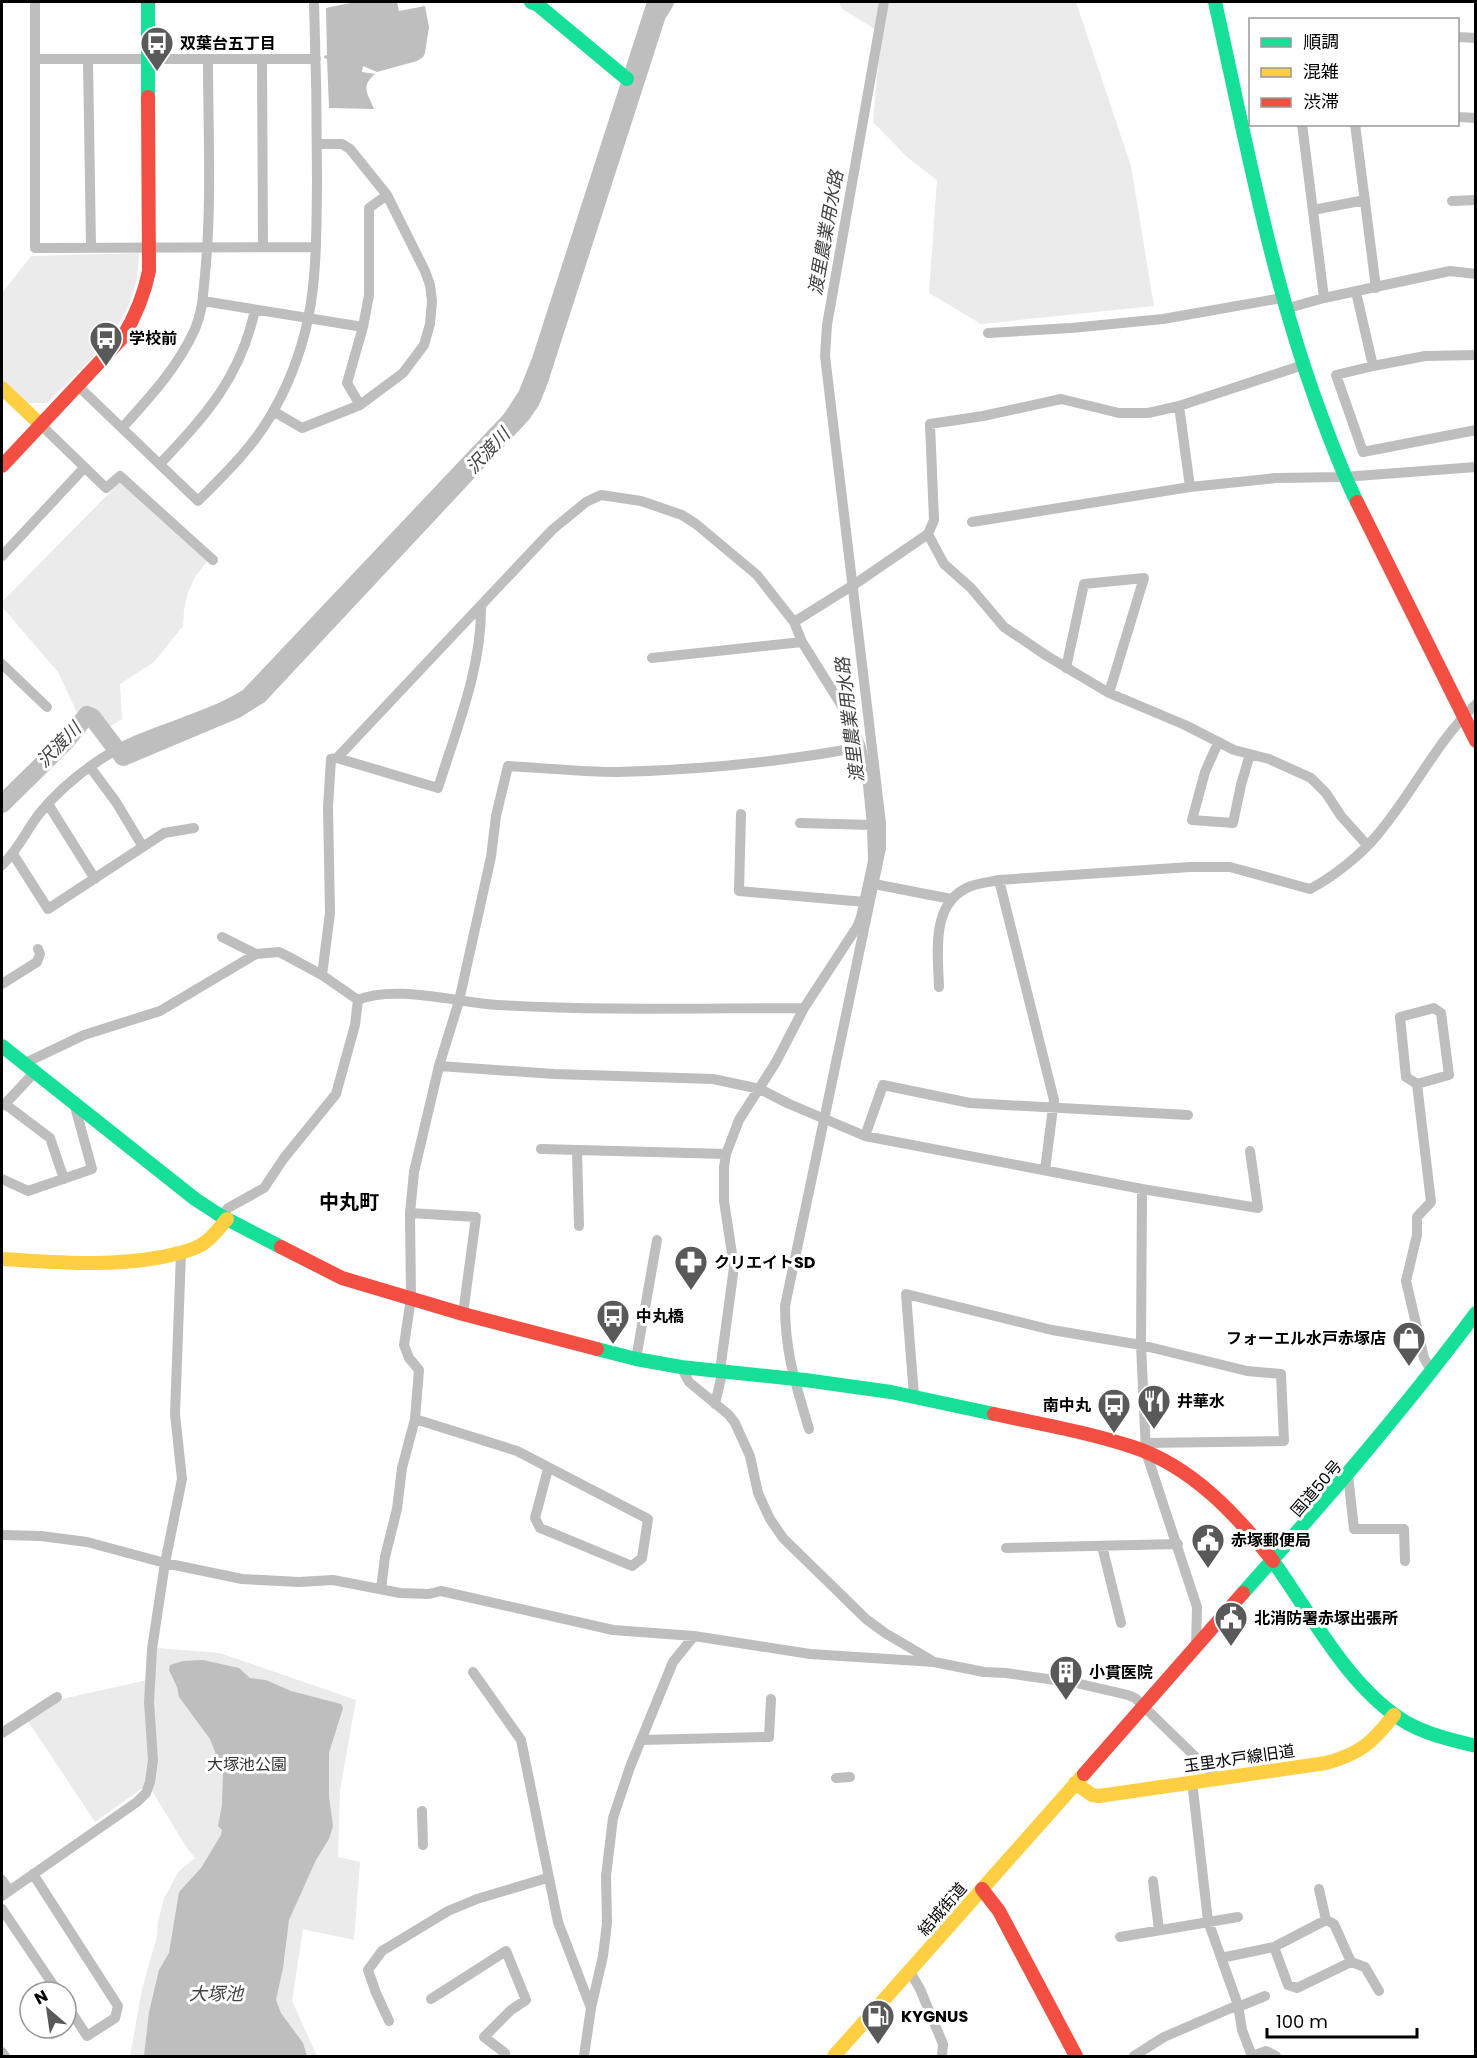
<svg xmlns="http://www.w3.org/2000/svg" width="1477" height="2058" viewBox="0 0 1477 2058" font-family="Poppins,'Noto Sans JP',sans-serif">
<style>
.green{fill:#ebebeb}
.water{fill:#bebebe}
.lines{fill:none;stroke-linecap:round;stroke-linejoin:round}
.canal{stroke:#bebebe;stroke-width:10}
.river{stroke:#bebebe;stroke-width:18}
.street{stroke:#bebebe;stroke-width:10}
.fast{stroke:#16e098;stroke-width:14}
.slow{stroke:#ffcf43;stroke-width:14}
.jam{stroke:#f24e42;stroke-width:14}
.labels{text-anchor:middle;stroke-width:6;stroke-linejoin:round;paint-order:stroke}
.poi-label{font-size:16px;font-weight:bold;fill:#000;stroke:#fff;text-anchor:start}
.street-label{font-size:16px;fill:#000;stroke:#fff}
.park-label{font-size:16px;fill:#323232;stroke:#fff}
.water-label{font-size:18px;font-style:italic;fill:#434343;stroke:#fff}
.quarter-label{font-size:20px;font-weight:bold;fill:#000;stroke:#fff}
</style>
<rect width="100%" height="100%" fill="#fff"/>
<path class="green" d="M839,2H1076L1131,166L1154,306L981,324L929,293L937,180L908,158L873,122L881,33L841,8Z
M139,253C138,269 137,284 131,299C116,340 77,372 47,403H26L2,380V293L31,256Z
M119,483H122L208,560L195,577L188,592L184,610L183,626L154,662L120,684L122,719L105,730L90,707L79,717L58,672L2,607V602Z
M157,1648L220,1653L356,1700L340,1790L338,1857L360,1862L354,1940L303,1929L292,2001L317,2056H130L142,1989L157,1936L158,1922L164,1898L179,1871L195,1858L187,1848L152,1791L144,1787L95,1822L28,1721L62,1699L152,1679Z"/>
<path class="water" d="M355,2H397L399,11L425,6L429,27L425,53L423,57L417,61L377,72L363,66L362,72L375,74C360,87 368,94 374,109L329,108L327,59L324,58V56L327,55L326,8Z
M203,1660L239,1668L250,1678L266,1680L291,1691L341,1704L343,1708L329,1753V1797L333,1826L329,1839L316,1860L289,1920L283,1968L276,2000L281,2013L303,2043L307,2056H144L149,2012L159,1970L169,1953L179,1892L201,1868L221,1835L222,1830L218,1826L222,1805L223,1772L210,1739L179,1697L177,1687L169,1670L170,1665L183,1661Z"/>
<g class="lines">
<path class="canal" d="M809,1429C796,1385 785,1353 785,1306L881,848V823L825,356L827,325L884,2"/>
<path class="river" d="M121,754L123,757L235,710L259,695L522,414L531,401L539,381L657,15L665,2
M2,804L67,740L87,715L92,717L114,746"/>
<path class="street" d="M35,2V248L316,247
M1458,37L1476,38
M36,59H316
M262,59L263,247
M88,60L91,247
M1458,117L1476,118
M1302,124L1324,298
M1355,124L1376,288
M1452,201L1476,200
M1313,210L1365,200
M1356,292L1373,366L1425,356L1476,355
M203,301L363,327
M1285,309L1324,298L1450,271L1476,274
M988,333L1071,328L1163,319L1282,298
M1373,366L1336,375L1363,452L1476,430
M78,386L198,501C226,473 255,445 274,410C318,331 316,267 317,180C317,120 316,61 314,2
M360,405L347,383L363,327L369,295V208L387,195
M1179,406L1190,487
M273,411L302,428L360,405L403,373L424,345L430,324L432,301L430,285L425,271L387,195L350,149L342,144H317
M41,425L106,488L120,476L213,560
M122,428C150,397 178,367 195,329C203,311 203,293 205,275C212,204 208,130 208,59
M160,464C206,415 240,378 255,310
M972,522L1190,487L1276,478L1344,477L1476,467
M928,534L944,564L971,588L1004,627L1047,656L1109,693L1185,725L1234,750L1269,759L1311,778L1326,793L1341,816L1367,845
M2,556L84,468
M794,622L855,584L928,534L934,520L930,424L983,416L1061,399L1119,413H1148L1179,406L1303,365
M652,658L802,642
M2,664L47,707
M1066,668L1084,584L1144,578L1109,693
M1218,743L1205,772L1192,820L1233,823L1241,785L1250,754
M337,758L438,788C456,730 482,668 481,606
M90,767L116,802L143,847
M48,804L95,879
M741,814L739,891L865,902
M800,823L872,825
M13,854L48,909L164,833L194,828
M2,865C18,850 26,831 39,814C56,793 78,774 101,759C145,730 201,722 246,694L508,417L523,394L537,359L652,2
M999,880L1054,1100L1045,1170
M869,883L951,899
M222,937L256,954
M322,975L330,913L328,807L331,759L337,758L552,530L586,502L601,495L641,501L682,515L696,524L757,575L794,622L802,642L847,714L861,747L867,775L872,825L873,861L861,917L857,927L804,1008L776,1062L739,1120L726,1154L724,1167V1201L734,1267L720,1371L721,1378L715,1404
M2,984L37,962L40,954L38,949
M939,987C938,952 930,902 971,886C980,883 990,882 999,880L1190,867H1230L1310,889C1333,877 1361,855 1378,834C1413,793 1436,742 1476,704
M358,1000C394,984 459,1003 498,1005C600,1011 702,1008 804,1008
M23,1064L84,1035L160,1011L256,954L279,952L287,956L322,975L358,1000
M439,1066L554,1074L713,1079L760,1089L787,1103L865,1136L1142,1189L1258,1208L1250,1151
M1417,1084L1449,1075L1441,1013L1434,1008L1400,1017L1406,1077L1417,1084L1431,1202L1417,1217V1235L1406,1281L1424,1358L1432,1372
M5,1104L50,1138L64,1179
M2,1105L5,1104L34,1073
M865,1136L883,1085L970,1103L1188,1115
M541,1149L726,1154
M577,1151L579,1226
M2,1179L28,1191L92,1169L74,1103
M1142,1189L1141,1345L1146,1452L1197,1607L1196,1647
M410,1213L476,1217L463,1314
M221,1216L228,1208L264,1188L284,1158L336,1094L355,1025L358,1000
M636,1359L657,1240
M681,1367L689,1382L729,1415L735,1423L750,1456L758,1493L770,1519L783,1538L866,1619L885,1633L931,1660
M914,1396L906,1294L1052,1330L1141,1345L1247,1371L1281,1374L1284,1441L1145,1443
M415,1419L517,1451L648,1519L642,1558L632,1566L540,1528L535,1518L548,1469
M1348,1475L1354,1529H1404L1405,1561
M2,1535L41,1536L87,1542L165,1563L242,1579L299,1582L333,1580L400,1593L429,1594L441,1591L613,1630L694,1636L810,1654L934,1662L984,1672L1006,1673L1076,1683L1128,1695L1135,1698L1217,1778
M1102,1546L1121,1623
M1006,1548L1178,1544
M381,1589L385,1557L397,1509L402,1468L415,1419L419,1370L409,1358L404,1345L411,1298L410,1213L414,1172L439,1066L459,1001L491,857L496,816L508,766C544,768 582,772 618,772C699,770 781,762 861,747
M473,1672L521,1740L558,1922L591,2008
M2,1733L57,1697
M642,1740L769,1737L771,1699
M836,1778L850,1777
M1192,1781L1208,1921L1238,2005L1242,2030L1252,2056
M422,1811L423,1845
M33,1874L118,2006L115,2018L87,2036L66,2004
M2,1880L9,1890
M1153,1881L1159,1930
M1319,1889L1326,1920
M2,1896L137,1802L146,1793L150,1782L153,1760L149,1702L152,1649L165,1563L182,1479L175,1414L181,1253
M2,1909L58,1992
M1120,1937L1238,1917
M1221,1958L1274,1947L1326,1920L1334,1924L1351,1962L1297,1988L1288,1985L1274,1947
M1351,1962L1365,1967L1379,1991
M909,1970L920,1989L943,2044L942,2056
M431,1999L506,1951L526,2000L511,2010L484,2037L505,2053
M1238,2007L1265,1996
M389,2021L376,1993L368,1970L382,1951L448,1911L477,1899L547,1878
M2,2052L5,2056
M584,2056L591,2008L603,1956L607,1923L606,1876L613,1818L630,1767L673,1662L694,1636
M1134,2056L1164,2037L1238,2005
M1252,2056L1266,2051L1276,2056"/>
<path class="fast" d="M148,2V97
M531,2L538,5L627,79
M1215,2C1245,137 1270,274 1317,404C1329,437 1341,470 1357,502
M2,1046L195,1199L221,1216L281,1247
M597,1349L636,1359L681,1367L805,1380L891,1392L994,1414
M1273,1561C1311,1614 1349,1689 1407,1723C1429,1735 1452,1740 1476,1746
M1243,1593C1324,1502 1403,1411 1476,1313"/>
<path class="slow" d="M2,388L41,425
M2,1259C56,1262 109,1267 162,1257C175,1254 189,1252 201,1245C212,1239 219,1228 227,1219
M1075,1783L1092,1795L1099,1796L1326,1763C1360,1754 1373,1742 1394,1715
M834,2056L1084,1774"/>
<path class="jam" d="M2,466L123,337C136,315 144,296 149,271L148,97
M1357,502L1476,741
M281,1247L342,1278L463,1314L597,1349
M994,1414C1040,1424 1088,1432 1133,1447C1191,1466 1236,1514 1273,1561
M1084,1774L1243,1593
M982,1889L999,1911L1076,2056"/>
</g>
<defs>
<symbol id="bus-pin" viewBox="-11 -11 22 30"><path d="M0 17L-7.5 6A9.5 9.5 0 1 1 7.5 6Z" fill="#595959" stroke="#fff"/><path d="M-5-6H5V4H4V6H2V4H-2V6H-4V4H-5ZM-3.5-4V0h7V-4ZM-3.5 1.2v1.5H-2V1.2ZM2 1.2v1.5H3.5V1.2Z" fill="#fff"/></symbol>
<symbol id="pharmacy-pin" viewBox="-11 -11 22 30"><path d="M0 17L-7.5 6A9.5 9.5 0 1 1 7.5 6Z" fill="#595959" stroke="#fff"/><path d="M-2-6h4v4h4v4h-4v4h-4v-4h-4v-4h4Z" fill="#fff"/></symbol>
<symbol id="shop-pin" viewBox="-11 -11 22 30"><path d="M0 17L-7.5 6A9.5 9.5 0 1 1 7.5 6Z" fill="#595959" stroke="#fff"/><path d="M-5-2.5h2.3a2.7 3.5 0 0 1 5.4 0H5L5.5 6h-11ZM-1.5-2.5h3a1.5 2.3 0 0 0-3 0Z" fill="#fff"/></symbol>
<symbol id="restaurant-pin" viewBox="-11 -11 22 30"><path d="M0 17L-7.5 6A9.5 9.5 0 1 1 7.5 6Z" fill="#595959" stroke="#fff"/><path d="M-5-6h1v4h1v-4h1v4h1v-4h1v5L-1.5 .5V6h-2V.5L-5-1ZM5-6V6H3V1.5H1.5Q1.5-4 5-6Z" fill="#fff"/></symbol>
<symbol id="civic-pin" viewBox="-11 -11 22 30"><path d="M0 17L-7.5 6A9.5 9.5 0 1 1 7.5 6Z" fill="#595959" stroke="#fff"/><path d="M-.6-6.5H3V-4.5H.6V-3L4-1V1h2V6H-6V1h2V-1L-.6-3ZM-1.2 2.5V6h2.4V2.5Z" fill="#fff"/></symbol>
<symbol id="building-pin" viewBox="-11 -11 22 30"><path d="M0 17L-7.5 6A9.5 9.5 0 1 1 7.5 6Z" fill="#595959" stroke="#fff"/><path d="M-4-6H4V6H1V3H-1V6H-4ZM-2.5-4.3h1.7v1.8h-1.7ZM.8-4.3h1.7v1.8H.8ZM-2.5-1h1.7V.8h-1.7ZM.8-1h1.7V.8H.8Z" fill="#fff"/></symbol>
<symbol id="fuel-pin" viewBox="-11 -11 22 30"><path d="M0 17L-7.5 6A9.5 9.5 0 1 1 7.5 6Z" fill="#595959" stroke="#fff"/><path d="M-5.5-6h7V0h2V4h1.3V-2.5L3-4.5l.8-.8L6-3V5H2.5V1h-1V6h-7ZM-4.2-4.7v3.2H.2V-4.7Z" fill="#fff"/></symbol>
</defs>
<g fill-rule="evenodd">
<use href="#bus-pin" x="138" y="24" width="38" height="52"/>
<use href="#bus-pin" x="87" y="319" width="38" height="52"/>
<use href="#pharmacy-pin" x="672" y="1243" width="38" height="52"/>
<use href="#bus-pin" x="594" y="1297" width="38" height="52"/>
<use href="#shop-pin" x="1390" y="1319" width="38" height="52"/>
<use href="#restaurant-pin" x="1135" y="1382" width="38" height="52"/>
<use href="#bus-pin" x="1095" y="1386" width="38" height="52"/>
<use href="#civic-pin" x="1189" y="1521" width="38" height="52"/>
<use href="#civic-pin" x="1212" y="1599" width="38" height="52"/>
<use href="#building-pin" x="1047" y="1653" width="38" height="52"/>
<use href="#fuel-pin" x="859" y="1997" width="38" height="52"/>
</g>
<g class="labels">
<g class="poi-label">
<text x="180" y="49">双葉台五丁目</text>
<text x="129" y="344">学校前</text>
<text x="714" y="1268">クリエイトSD</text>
<text x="636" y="1322">中丸橋</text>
<text x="1386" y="1344" text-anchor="end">フォーエル水戸赤塚店</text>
<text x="1177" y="1407">井華水</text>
<text x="1091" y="1411" text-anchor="end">南中丸</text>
<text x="1231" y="1546">赤塚郵便局</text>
<text x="1254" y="1624">北消防署赤塚出張所</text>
<text x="1089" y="1678">小貫医院</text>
<text x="901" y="2022">KYGNUS</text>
</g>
<g class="street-label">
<text transform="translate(1316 1488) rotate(-49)" y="6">国道50号</text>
<text transform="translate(1239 1758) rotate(-8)" y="6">玉里水戸線旧道</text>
<text transform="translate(942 1909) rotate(-49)" y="6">結城街道</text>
</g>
<g class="park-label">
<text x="247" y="1770">大塚池公園</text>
</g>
<g class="water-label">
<text transform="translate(826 233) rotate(-80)" y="6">渡里農業用水路</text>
<text transform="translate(488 451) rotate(-47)" y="6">沢渡川</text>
<text transform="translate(850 720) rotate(-97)" y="6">渡里農業用水路</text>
<text transform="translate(59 745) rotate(-46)" y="6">沢渡川</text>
<text x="216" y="2000">大塚池</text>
</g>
<g class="quarter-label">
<text x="349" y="1209">中丸町</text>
</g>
</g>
<rect width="1477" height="2058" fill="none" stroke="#000000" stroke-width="6"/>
<rect x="1249" y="18" width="210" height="108" fill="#ffffff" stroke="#999999" stroke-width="1.5"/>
<rect x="1261" y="38" width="30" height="9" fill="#16e098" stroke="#999999" stroke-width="1.5"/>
<text x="1303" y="48" font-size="18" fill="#000000">順調</text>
<rect x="1261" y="68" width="30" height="9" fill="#ffcf43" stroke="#999999" stroke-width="1.5"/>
<text x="1303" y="78" font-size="18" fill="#000000">混雑</text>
<rect x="1261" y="98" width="30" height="9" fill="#f24e42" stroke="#999999" stroke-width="1.5"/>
<text x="1303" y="108" font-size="18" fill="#000000">渋滞</text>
<g transform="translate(48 2010) rotate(331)"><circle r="28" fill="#ffffff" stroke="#999999" stroke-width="1.5"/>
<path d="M0-4.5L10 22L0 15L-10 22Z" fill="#595959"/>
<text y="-9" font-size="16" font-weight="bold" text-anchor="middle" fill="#000000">N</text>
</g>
<path d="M1267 2028v9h150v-9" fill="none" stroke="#000000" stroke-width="3"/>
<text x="1276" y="2028" font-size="18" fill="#000000" stroke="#ffffff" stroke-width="4.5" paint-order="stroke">100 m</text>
</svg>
